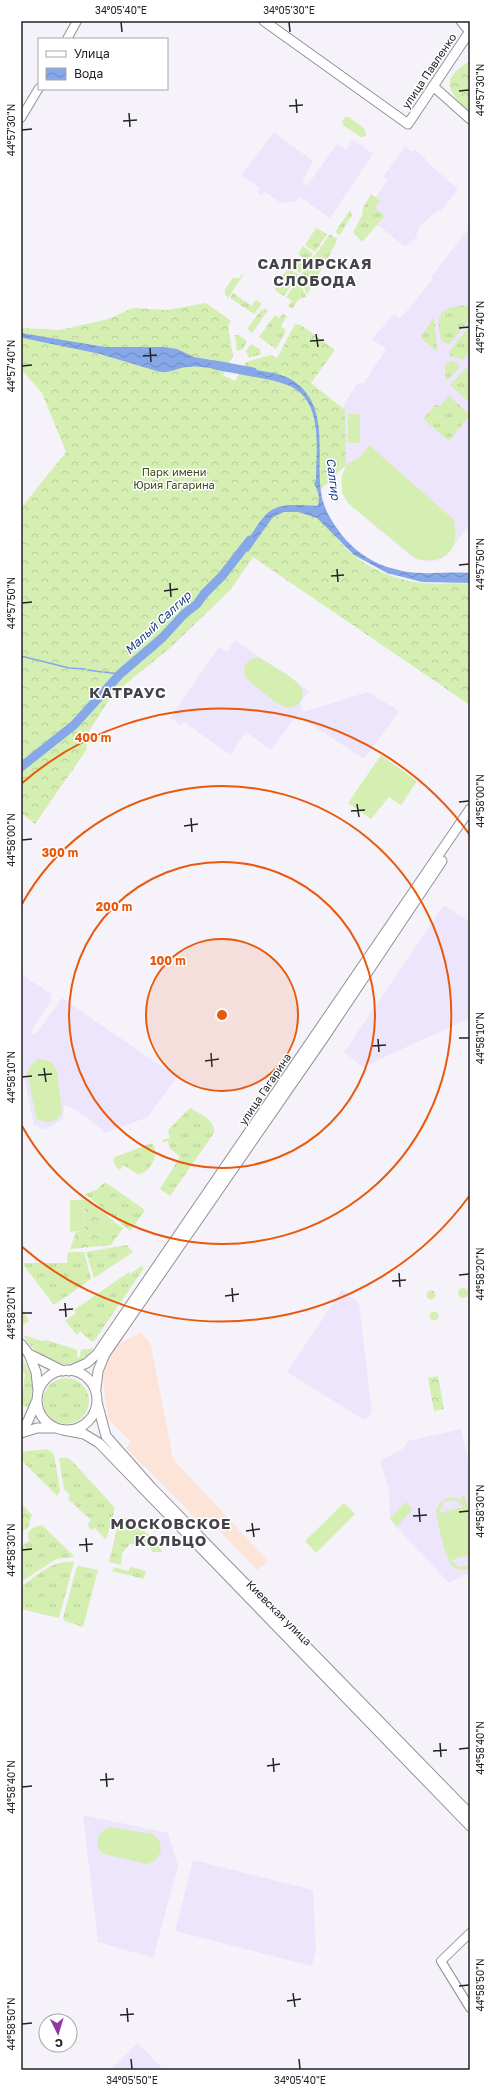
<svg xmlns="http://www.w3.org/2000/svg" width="491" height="2091" viewBox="0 0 491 2091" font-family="'Golos Text',sans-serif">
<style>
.commercial{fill:#fce4d9}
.education{fill:#ede5fb}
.grass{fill:url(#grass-tufts)}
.forest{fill:url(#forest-crowns)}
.pitch{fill:#d4efb1;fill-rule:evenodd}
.water{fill:url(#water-waves)}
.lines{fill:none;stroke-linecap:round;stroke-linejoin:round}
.stream{stroke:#86a8e9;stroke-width:1.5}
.river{stroke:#86a8e9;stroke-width:9}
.secondary-casing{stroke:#949097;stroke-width:10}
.primary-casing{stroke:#949097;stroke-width:11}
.secondary{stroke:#fff;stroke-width:8}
.primary{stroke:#fff;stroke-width:9}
.ticks{fill:none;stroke:#232225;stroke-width:1.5}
.ring{fill:none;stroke:#e8590c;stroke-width:2}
.labels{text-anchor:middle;stroke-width:3;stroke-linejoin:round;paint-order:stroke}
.street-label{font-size:11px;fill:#232225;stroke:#fff}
.park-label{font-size:11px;fill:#394b18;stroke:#fff}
.water-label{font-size:12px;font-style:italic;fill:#183b86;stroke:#fff}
.district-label{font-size:15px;font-weight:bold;letter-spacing:1px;fill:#464249;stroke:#fff}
.centre{fill:#e8590c;stroke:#fff;stroke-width:2}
.ring-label{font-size:12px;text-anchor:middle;font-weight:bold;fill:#e8590c;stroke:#fff;stroke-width:3;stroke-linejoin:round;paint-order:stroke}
.neatline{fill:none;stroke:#232225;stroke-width:1.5}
.ticks-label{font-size:10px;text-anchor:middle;fill:#232225}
</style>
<defs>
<pattern id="grass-tufts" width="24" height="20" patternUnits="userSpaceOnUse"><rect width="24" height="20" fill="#d4efb1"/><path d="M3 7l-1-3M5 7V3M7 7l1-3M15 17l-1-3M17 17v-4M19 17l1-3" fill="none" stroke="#b6cd98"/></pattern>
<pattern id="forest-crowns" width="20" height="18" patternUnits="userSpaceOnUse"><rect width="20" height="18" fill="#d4efb1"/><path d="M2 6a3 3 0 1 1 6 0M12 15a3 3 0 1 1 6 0" fill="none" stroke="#b6cd98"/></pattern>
<pattern id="water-waves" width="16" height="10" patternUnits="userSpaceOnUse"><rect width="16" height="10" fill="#86a8e9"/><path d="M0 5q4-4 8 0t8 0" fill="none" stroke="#6d88bd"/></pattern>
</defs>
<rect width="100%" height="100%" fill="#f6f2fa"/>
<path class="commercial" d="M141,1332L151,1345L173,1459L268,1561L257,1570L206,1517L197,1520L178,1500L126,1448L131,1442L108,1419L102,1372L105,1362L114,1347Z"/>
<path class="education" d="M274,132L313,161L302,182L307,186L337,144L346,150L353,139L373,154L330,218L300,197L297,201L281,203L264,191L262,195L258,193L260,188L241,175Z
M405,147L413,152L415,150L424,157L429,164L458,189L441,212L438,210L419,227L416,234L418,236L405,247L378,225L385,216L375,208L380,201L376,197L387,180L383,177Z
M470,227V523L447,555L439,560L428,562L416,559L408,554L349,504L345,499L341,485L342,476L346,465L344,404L358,383H364L386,349L372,339L394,314L400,319L433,279L432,276Z
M235,640L309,691L300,703L303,712L368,692L399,711L364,759L297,715L271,750L246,732L230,755L184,722L181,725L170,718L219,647L227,652Z
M444,905L470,922V1018L363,1067L344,1052Z
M21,974L51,994L49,997L52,999L31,1032L35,1035L62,998L177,1077L148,1117L105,1133L87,1117L68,1106H64L63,1119L47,1129L39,1128V1125H34L24,1076L21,1074Z
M342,1290L359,1303L372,1413L364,1420L287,1372Z
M461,1429L470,1467V1572L449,1583L390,1520L389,1490L380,1461L402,1449L408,1441Z
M83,1815L168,1833L178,1866L153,1958L98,1942Z
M193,1860L313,1890L316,1950L312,1966L175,1931Z
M138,2043L164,2070H110Z"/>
<path class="grass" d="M345,117H349L365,129L366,136L361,137L344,126L342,121Z
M371,194L381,201L375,208L385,216L362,242L353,232L362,216L363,208Z
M350,210L352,215L340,235L335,232Z
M316,228L327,234L315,252L305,245Z
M330,234L337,239L336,243L307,295L300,276Z
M303,246L313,254L308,262L298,254Z
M296,257L306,263L300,273L290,266Z
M288,268L299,275L284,296L276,291L275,288Z
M242,274L243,275L228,298L225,295V289L233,278H239Z
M299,278L306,297L299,299L292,309L288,306L292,301L286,297Z
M233,293L252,306L256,300L262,304L254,314L230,298Z
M470,305V318L450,344L445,343C440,340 440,335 439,329C437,306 451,307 470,305Z
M264,308L268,310L252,333L247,329L261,310L263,311Z
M283,314L287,316L281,326L286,331L276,349L259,337L275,315L279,318Z
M434,317L437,348L436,351L422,339V335Z
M470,325V352L463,360L450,356L449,352Z
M235,335H239L247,341L243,349L237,351Z
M251,344L260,349L261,354L249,358L246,351Z
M453,361L458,364L459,368L446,381L445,364Z
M466,368L470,371V403L450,385Z
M449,396L470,415L449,441L423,419L436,404L439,407Z
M190,1108C201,1115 215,1119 214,1133L170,1196L160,1189L180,1157L170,1148L168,1141L163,1142L162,1140L170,1138L168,1130Z
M152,1143C161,1153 149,1175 138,1174L123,1165L120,1170C116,1168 112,1162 115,1157Z
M105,1182L145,1210L130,1231L85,1194L96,1190Z
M127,1245L133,1252L94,1278L86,1252Z
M68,1252H84L91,1279L54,1305L22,1263H67Z
M141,1266L144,1268L94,1341L92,1342L80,1331L77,1335L65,1321L76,1313L74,1310L129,1272L130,1274Z
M21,1307L29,1321L21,1326Z
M23,1335L42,1341L47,1340L77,1350V1357H80L81,1350L94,1348C70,1378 40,1362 23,1335Z
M21,1358C35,1376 34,1385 31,1407L21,1406L25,1374L21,1370Z
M43 1401a23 23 0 1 1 46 0a23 23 0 1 1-46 0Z
M47,1449L54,1454L60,1491L57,1496L21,1460V1452Z
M59,1458H68L73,1462L115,1508L106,1540L95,1528L92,1530L87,1525L91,1520L68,1499L70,1495L64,1489Z
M21,1503L32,1515L28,1528L21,1532Z
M123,1518H125C136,1526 159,1538 162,1552H152L150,1546L130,1544L122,1553L121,1565L109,1562L119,1521Z
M42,1525L75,1557L56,1559L21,1582V1546L29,1541L28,1533L32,1528Z
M74,1562L59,1618L21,1609L22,1586C37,1575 54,1559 74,1562Z
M79,1566L98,1570L83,1627L65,1621L63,1618L76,1569Z
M114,1567L128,1571L131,1567L146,1571L144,1579L112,1571Z"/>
<path class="forest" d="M470,61V113C449,93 438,79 470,61Z
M206,303L231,321L228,326L233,356L223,375L235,381L246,362L271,355L277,358L295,324L301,325L335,350L311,383L345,410L346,465L318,492C324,545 373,578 424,583C439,585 455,582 470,584V705L253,557L231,589L170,648L112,695L86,736L87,749L35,824L21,813V508L66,452L42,393L21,369V328L60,330L108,319L133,308L167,310Z
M85,1200L108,1216L94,1233L101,1239L116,1223L123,1228L111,1245L70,1249L76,1232L84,1230Z
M458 1293a5 5 0 1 1 10 0a5 5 0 1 1-10 0Z
M426.5 1295a4.5 4.5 0 1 1 9 0a4.5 4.5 0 1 1-9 0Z
M429.5 1316a4.5 4.5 0 1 1 9 0a4.5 4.5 0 1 1-9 0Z
M438,1376L444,1409L434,1411L428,1378Z
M21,1505L31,1517L24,1526L21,1523Z"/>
<path class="pitch" d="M348,414H360V443H348Z
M369,445L453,519C462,549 446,565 416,559L349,504L342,493V476L346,465L361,456Z
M260,658C270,665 293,676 300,686C308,696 297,711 285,707C273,703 256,686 246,678C240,667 248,657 260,658Z
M381,755L417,781L401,805L389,797L371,819L348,803Z
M38,1059C48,1059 53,1062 57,1071L62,1112C57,1123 45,1126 36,1117L27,1072L30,1066Z
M70,1200H85L84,1230L70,1232Z
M108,1216L116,1223L101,1240L93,1233Z
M465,1496L470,1516V1555L451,1560L459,1567L470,1565V1568C464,1571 457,1571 452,1566C446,1560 437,1521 436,1511C439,1499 451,1494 461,1501V1497ZM453,1500L459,1502L463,1507L439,1513L444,1502Z
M406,1502L413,1509L397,1526L390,1518Z
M344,1503L355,1514L316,1553L305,1541Z
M109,1827L153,1834L160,1841L161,1851L156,1860L147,1864L103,1854C94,1845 96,1833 109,1827Z"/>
<path class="water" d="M21,333L105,347H164L177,349L194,357L228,363L225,370C213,369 199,365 187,367C177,368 171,373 160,372L100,354L23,338L21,337Z
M243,368C259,371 282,372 295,382C332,409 314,459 322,498C326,514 336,528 346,540C359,554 376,565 395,569C423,577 443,571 470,573V583L422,582L387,573L354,555L317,518L298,512H284L273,517L248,552L242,548C270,508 266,502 317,506C321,501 318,489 314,484L316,480C316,449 324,402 290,386C275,379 255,378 239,373Z"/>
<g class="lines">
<path class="stream" d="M21,656L69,668L85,669
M88,670L102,672
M104,672L120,674"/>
<path class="river" d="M215,365L253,372
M21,767L74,725L120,674L162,638L184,614L197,604L204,594L222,576L250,540"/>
<defs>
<path id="secondary" d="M67,39L77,21
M21,118L39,88
M470,1933L441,1961L470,2008"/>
<path id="primary" d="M264,21L408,124L470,31
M461,21L470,32
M433,86L470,119
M21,1344L29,1354L63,1371
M29,1354L36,1372L38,1391
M37 1400a30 30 0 1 1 60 0a30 30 0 1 1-60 0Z
M69,1371L87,1363L97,1354L470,809
M96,1389L98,1371L105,1354L323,1039L442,861
M97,1402L106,1436L151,1487L470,1814
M21,1430L28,1421L36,1402
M63,1430L84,1434L99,1443L470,1826
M21,1433L37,1428H53"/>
</defs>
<use href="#secondary" class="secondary-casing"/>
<use href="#primary" class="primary-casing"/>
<use href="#secondary" class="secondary"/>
<use href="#primary" class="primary"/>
</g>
<path class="ticks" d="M121,22L122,32M289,22L290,32M459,91L469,90M296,99L297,113M289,106L303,105M129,113L130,127M123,121L137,120M22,130L32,129M459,328L469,327M316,334L318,347M310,341L324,340M150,348L151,362M143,356L157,355M22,366L32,365M459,565L469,564M337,569L338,582M331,576L344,575M170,583L171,597M164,591L178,589M22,603L32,602M459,802L469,801M357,804L359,817M351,811L365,810M191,818L192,832M184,826L198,824M22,840L32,839M459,1038H469M378,1039L379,1052M372,1046L386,1045M211,1053L212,1067M205,1061L219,1059M44,1068L46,1082M38,1075L52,1074M22,1077L32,1076M399,1273L400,1287M459,1275L469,1274M392,1281L406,1280M232,1288L233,1302M225,1296L239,1294M65,1303L66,1317M59,1310L73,1309M22,1313H32M419,1508L420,1522M459,1512L469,1511M413,1516L427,1515M252,1523L254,1537M246,1531L260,1529M86,1538L87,1552M79,1545L93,1544M22,1550L32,1549M440,1743L441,1757M459,1749L469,1748M433,1751L447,1750M273,1758L274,1772M267,1766L280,1764M106,1773L107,1787M100,1780L114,1779M22,1787L32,1786M459,1986L469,1985M293,1993L295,2007M287,2001L301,1999M127,2008L128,2022M120,2015L134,2014M22,2024L32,2023M131,2059L132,2069M299,2059L300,2069"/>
<circle cx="222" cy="1015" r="76" fill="#e8590c" fill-opacity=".12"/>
<g class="ring">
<circle cx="222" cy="1015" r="76"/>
<circle cx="222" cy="1015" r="153"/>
<path d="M22 904A229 229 0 1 1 22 1126"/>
<path d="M470 1195A306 306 0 0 1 21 1246M21 784A306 306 0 0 1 470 835"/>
</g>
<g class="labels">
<g class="street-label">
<text transform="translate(429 71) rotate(-56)" y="4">улица Павленко</text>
<text transform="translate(265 1089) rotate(-56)" y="4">улица Гагарина</text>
<text transform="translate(279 1613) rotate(45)" y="4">Киевская улица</text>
</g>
<g class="park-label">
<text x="174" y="476">Парк имени<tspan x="174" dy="13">Юрия Гагарина</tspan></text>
</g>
<g class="water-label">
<text transform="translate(333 479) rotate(83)" y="4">Салгир</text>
<text transform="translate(158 623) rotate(-43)" y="4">Малый Салгир</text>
</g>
<g class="district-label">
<text x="315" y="269">САЛГИРСКАЯ<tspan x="315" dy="17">СЛОБОДА</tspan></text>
<text x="128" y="698">КАТРАУС</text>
<text x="171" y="1529">МОСКОВСКОЕ<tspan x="171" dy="17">КОЛЬЦО</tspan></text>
</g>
</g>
<circle cx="222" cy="1015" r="6" class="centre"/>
<g class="ring-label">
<text x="93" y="742">400 m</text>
<text x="60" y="857">300 m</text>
<text x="114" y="911">200 m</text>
<text x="168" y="965">100 m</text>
</g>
<rect width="491" height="2091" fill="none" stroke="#ffffff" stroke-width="44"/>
<rect x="38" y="38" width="130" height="52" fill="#ffffff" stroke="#a7a7a8"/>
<rect x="46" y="51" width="20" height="6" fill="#ffffff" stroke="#a7a7a8"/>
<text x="74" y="58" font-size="12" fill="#232225">Улица</text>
<rect x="46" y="68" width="20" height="12" fill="url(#water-waves)" stroke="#a7a7a8"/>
<text x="74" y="78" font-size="12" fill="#232225">Вода</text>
<g transform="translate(58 2033) rotate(175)"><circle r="19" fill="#ffffff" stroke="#a7a7a8"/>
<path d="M0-3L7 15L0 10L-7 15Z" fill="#9238a3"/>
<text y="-6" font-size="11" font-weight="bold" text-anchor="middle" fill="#232225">С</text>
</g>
<rect x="22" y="22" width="447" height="2047" class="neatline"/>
<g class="ticks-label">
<text x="121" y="14">34°05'40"E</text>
<text x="289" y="14">34°05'30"E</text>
<text transform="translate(480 90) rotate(-90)" y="4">44°57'30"N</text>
<text transform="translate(11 130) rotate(-90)" y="4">44°57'30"N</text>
<text transform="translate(480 327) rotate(-90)" y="4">44°57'40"N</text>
<text transform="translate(11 366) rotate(-90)" y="4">44°57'40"N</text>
<text transform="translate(480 564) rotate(-90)" y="4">44°57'50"N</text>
<text transform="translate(11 603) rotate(-90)" y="4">44°57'50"N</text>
<text transform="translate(480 801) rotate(-90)" y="4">44°58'00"N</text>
<text transform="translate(11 840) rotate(-90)" y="4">44°58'00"N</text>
<text transform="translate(480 1038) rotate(-90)" y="4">44°58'10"N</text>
<text transform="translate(11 1077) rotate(-90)" y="4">44°58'10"N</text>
<text transform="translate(480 1274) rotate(-90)" y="4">44°58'20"N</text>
<text transform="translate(11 1313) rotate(-90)" y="4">44°58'20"N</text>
<text transform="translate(480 1511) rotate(-90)" y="4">44°58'30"N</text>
<text transform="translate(11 1550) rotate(-90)" y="4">44°58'30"N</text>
<text transform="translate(480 1748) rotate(-90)" y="4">44°58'40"N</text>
<text transform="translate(11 1787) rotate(-90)" y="4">44°58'40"N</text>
<text transform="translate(480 1985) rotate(-90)" y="4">44°58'50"N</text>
<text transform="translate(11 2024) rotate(-90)" y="4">44°58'50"N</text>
<text x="132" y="2084">34°05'50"E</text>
<text x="300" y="2084">34°05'40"E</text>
</g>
</svg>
